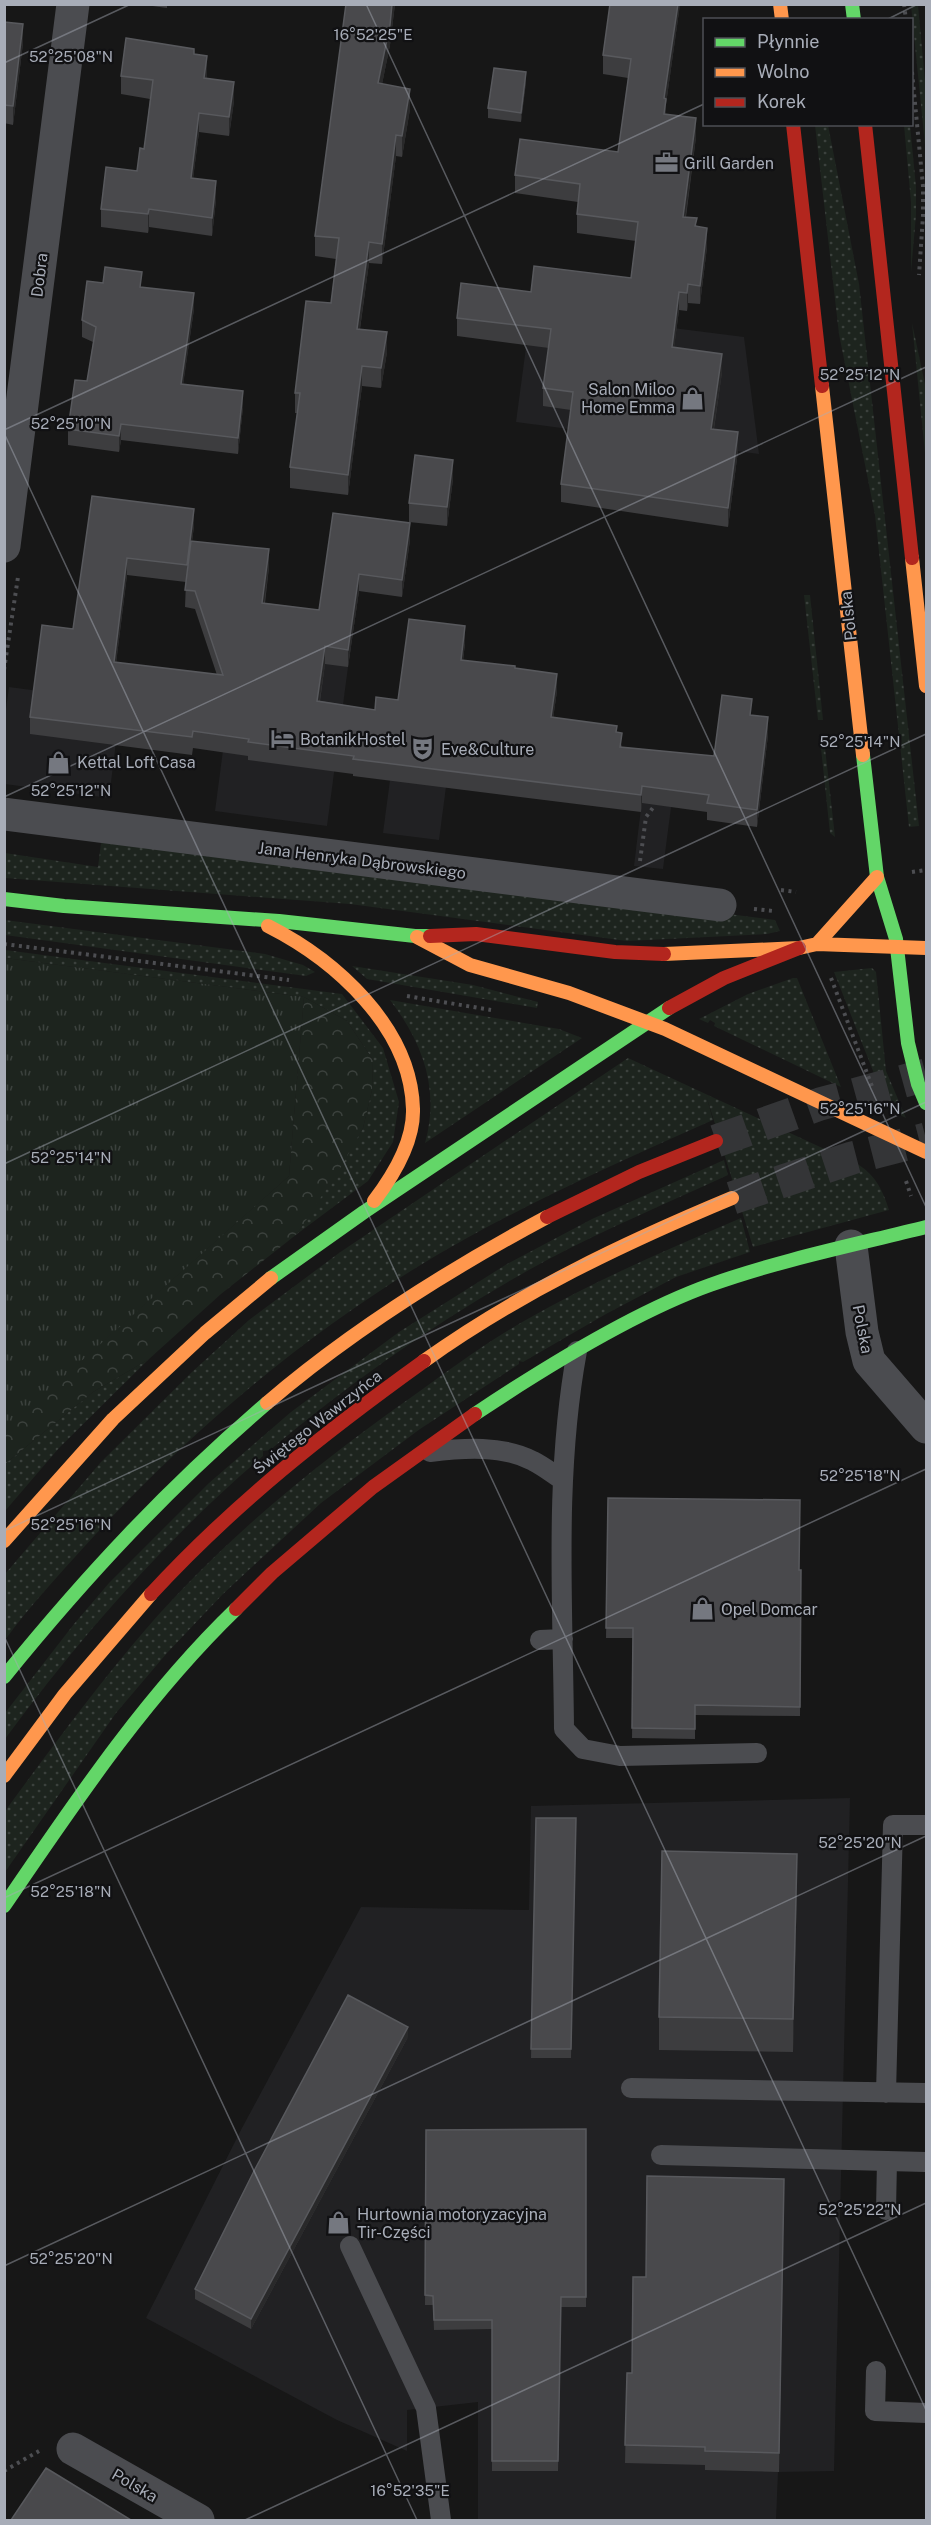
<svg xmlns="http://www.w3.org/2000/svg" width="931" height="2525" viewBox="0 0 931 2525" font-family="'Public Sans',sans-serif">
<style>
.built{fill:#212123}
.grass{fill:url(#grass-dots)}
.forest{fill:url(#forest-crowns)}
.park{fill:url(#park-tufts)}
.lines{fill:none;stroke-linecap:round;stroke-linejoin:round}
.secondary-tunnel{stroke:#343537;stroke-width:33;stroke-dasharray:33 16;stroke-linecap:butt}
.path{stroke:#4d4e52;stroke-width:4;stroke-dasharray:3 4.5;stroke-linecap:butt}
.lane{stroke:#4b4c50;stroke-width:20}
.street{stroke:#4b4c50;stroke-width:33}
.fast{stroke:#63d668;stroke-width:14}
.slow{stroke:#ff974d;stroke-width:14}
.jam{stroke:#b3261e;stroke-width:14}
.wall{fill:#3d3d3f;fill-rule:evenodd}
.shaded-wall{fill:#29292a}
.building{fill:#49494c;stroke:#58595d;stroke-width:1.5}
.ticks{fill:none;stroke:#a8adb8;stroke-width:1.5;stroke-opacity:0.45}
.labels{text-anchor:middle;stroke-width:4.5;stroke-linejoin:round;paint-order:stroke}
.poi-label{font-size:16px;fill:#a8adb8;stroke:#111113;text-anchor:start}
.street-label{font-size:16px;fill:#a8adb8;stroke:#111113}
.ticks-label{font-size:15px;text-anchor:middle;fill:#a8adb8;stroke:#111113;stroke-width:4.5;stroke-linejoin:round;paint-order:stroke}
</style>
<defs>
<pattern id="grass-dots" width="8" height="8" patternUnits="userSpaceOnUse" patternTransform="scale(1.5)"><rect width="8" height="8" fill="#1d241e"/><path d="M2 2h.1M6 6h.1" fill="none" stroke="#3b413d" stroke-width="1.8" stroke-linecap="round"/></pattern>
<pattern id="forest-crowns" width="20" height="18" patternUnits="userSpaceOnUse" patternTransform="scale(1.5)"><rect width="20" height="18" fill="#1d241e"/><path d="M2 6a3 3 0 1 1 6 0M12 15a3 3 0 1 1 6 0" fill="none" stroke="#3b413d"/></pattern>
<pattern id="park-tufts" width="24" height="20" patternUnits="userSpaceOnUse" patternTransform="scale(1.5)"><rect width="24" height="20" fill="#1d241e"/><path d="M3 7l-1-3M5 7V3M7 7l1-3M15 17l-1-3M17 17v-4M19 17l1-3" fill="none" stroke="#3b413d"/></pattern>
</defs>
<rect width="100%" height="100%" fill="#171717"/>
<path class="built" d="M531,310L744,337L759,454L516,422Z
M241,614L353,629L327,826L215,811Z
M409,636L465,643L439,840L383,833Z
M9,687L121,702L109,798L5,784L4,723Z
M646,767L676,769L663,869L634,866Z
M850,1798L834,2471L778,2472L776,2520H478V2402L407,2410V2451L337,2420L146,2318L242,2128L361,1907L529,1910L531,1806Z"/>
<path class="grass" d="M911,5H918L926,91V155Z
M815,125H828L859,284L919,826L909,827L875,515L839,334Z
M904,125H910L916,187V215L911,272V202Z
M912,323L926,389V463Z
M804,595H810L823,720H818Z
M820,739H824L835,837L830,833Z
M102,835L775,920L780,931L767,934L627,941L350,904L5,878V853L98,867Z
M5,920L265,954L303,965L315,972L306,976L5,935Z
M5,950L342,994L383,1048L399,1102L393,1142L368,1181L297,1234L363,1128L372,1090L373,1060L347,1021L304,997L5,958Z
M352,966L473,985L538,1002L537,1008L367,979Z
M872,968L876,972L886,1071L906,1118L888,1109L834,972Z
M793,978H797L841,1087L714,1026L715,1023L710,1020L708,1023L699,1019L748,994Z
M390,1000L559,1029L582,1038L425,1143C440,1090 423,1043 390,1000Z
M628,1058L859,1165C876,1176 883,1191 889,1210L753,1247L706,1095L713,1120C630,1157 547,1194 467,1238C324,1317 194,1426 84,1547C57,1577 29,1607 5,1640V1574L101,1462L192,1372L249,1320L339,1253Z
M724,1160L728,1175C667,1203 606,1229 547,1260C449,1313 355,1378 270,1450L263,1451V1456C165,1540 81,1636 5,1739V1713L74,1624L109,1583L209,1483L291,1412L399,1332L507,1264L592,1219Z
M741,1218L750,1252L676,1277L606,1314L523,1362L519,1361V1364L420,1429L321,1503L223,1594L167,1653L116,1713L5,1872V1812L8,1807C52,1747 97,1686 146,1629C224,1539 316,1464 413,1396C449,1370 485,1343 524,1321C593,1281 667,1250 741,1218Z
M149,1359L59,1448L5,1511V1464L93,1392Z"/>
<path class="forest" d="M304,997L347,1021L373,1060L372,1090L363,1128L342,1165L297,1234L221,1294L149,1359L93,1392L5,1464L4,1429L289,1176Z"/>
<path class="park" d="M5,958L304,997L289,1176L5,1429Z"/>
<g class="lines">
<path class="secondary-tunnel" d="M716,1141L820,1104L926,1075
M732,1198L852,1158L926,1139"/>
<path class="path" d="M904,4L906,20
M912,72L923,186V216L919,275
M4,670L18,577
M640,861L646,817L655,805
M912,872L926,870
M781,890L796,892
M754,909L773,911
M4,944L289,980
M831,978L873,1089
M407,996L491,1010
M906,1181L911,1196
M4,2471L39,2451"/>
<path class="lane" d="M577,1351C554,1476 563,1603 564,1729L583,1749L620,1756L757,1753
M430,1452C463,1448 503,1445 533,1461C543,1466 552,1473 561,1479
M540,1640L563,1639
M631,2088L926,2093
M886,2093L893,1825H926
M661,2155L926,2162
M886,2210L887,2161
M350,2246L426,2408L441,2520
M876,2371L875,2411L926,2413"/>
<path class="street" d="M4,546L73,4
M4,814L720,905
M851,1246L862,1332L869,1361L926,1427
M73,2449L198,2520"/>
<path class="fast" d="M852,4L854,20
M863,755L877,877L896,939L908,1043L918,1084L926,1103
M4,899L64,906L279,921L415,936H430
M271,1278L364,1212L669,1008
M475,1414C544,1368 632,1313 710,1285C780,1260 854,1245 926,1227
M4,1677C87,1575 167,1489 267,1403
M4,1906C75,1802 145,1697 236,1609"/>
<path class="slow" d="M780,4L782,20
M822,386L863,755
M912,558L926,686
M268,926C335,960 411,1027 413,1109C414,1142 393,1176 374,1201
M417,937L470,965L569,993L665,1029L926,1152
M817,944L877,877
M664,954L799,948L817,944L926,948
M424,1361C519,1293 624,1243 732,1198
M267,1403C352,1330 448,1270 547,1217
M4,1541L113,1419L205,1333L271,1278
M4,1776L65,1694L151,1594"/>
<path class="jam" d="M793,124L822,386
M865,124L912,558
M430,936L476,934L615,952L664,954
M669,1008L724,978L799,948
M547,1217L639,1172L716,1141
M151,1594C235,1503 324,1433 424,1361
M236,1609L272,1573L373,1487L475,1414"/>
</g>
<path class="wall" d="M138,4H167V8Z
M346,4H395L390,45L382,84L410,109L402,157L396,156L382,264L369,263L360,329L387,352L381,388L362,386L348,495L290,488V467L297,413H295V393L331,303L336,259L315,256V236Z
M680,4L666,104V114L696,137L686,217L697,226L707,247L700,304L688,303L687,311L679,310L674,347L722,372L714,429L738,451L728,527L561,502V484L571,410L543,406V388L549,348L457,336V318L531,292L631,278L636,241L577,233V214L578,202L515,193V175L618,152L628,78L603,74V55Z
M4,22L23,43L13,125L4,123Z
M194,54L207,75L206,78L234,101L229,136L199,132L193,178L216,200L212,236L149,227L148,233L101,227V209L137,171L144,149L150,99L121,94V76Z
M526,82L521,122L488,118V108Z
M142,287L194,309L183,384L243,407L238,454L121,440L119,452L68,445V429L87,381L93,342L82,337V320Z
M453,479L447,526L409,522V503Z
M92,496L194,526L192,541L269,567L265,603L319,610L333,513L410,540L402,597L359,591L348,667L325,664L320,701L375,710L398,700L465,643L463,661L515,668L557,691L553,718L617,732L622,747L714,756L752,715L768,735L757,827L707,820V812L642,803L641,812L353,776V774L248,760V756L193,748L192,755L30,734V717L73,629ZM127,575L186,582L185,607L195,609L217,675L116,663Z
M608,1498L799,1570L801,1580L800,1716L695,1715V1739L632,1738L633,1638H606Z
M536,1818H576L571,2058H531Z
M797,1887L793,2052L659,2050V2017Z
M408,2037L251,2329L195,2299V2289Z
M586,2129V2307H561L558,2471H492V2329L434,2330L433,2305H425L426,2130Z
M784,2179L779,2472L705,2470V2465L625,2463L627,2373H632L646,2277Z"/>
<path class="shaded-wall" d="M392,4H395L390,45L378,104V83Z
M678,4L680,5L666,104V117L664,133V98Z
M23,24V43L13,125V106Z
M207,56V75L204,97V78Z
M526,72V82L521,122V113Z
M234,82V101L229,136V117Z
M410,89V109L402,157V136Z
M199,113V132L191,196V178Z
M696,118V137L683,235V217Z
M396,135V156L382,264V244Z
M216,181V200L212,236V218Z
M149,209V227L148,233V214Z
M707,228V247L700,304V286Z
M369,242V263L357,349V329Z
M688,284V303L687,311V293Z
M679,292V310L672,365V347Z
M194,293V309L181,400V384Z
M387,332V352L381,388V368Z
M722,354V372L711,447V429Z
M362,366V386L348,495V475Z
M243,391V407L238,454V438Z
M121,424V440L119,452V436Z
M738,432V451L728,527V508Z
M453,460V479L447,526V507Z
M194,509V526L187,583V565Z
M410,523V540L402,597V580Z
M269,549V567L262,620V603Z
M127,558V575L114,680V662Z
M359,574V591L348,667V650Z
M465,626V643L461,678V660Z
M325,646V664L317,718V701Z
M557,674V691L551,734V717Z
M768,717V735L757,827V810Z
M642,786V803L641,812V795Z
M797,1854V1887L793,2052V2019Z
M408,2027V2037L251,2329V2319Z"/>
<path class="building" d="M346,4H392L390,25L378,83L410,89L402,136L396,135L382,244L369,242L357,329L387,332L381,368L362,366L348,475L290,467L300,393H295L306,301L331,303L339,238L315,236Z
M610,4H678L664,98L666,99L664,114L696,118L683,217L697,218L695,226L707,228L700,286L688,284L687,293L679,292L672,347L722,354L711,429L738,432L728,508L561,484L573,392L543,388L551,329L457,318L461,283L531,292L534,266L631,278L638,222L577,214L580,184L515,175L520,139L618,152L631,59L603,55Z
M4,22L23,24L13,106L4,105Z
M126,38L194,49V54L207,56L204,78L234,82L229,117L199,113L191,178L216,181L212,218L149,209L148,214L101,209L106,167L137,171L140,148L144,149L153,80L121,76Z
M494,68L526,72L521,113L488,108Z
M105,267L142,272L140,287L194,293L181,384L243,391L238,438L121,424L119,436L68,429L75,380L87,381L96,327L82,320L87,281L103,283Z
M415,455L453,460L447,507L409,503Z
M92,496L194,509L187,565L127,558L114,662L223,675L195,591L185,590L191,541L269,549L262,603L319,610L333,513L410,523L402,580L359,574L348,650L325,646L317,701L375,710L376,697L398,700L409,619L465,626L461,660L515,666V668L557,674L551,717L617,726L616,732L622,733L620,747L714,756L722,695L752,699L750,715L768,717L757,810L707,803L709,795L642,786L641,795L353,759L354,756L248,742L249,739L193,731L192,737L30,717L42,625L73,629Z
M608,1498L800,1500L799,1570H801L800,1707L695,1705V1729L632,1728L633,1628H606Z
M536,1818H576L571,2049H531Z
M662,1851L797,1854L793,2019L659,2017Z
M348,1995L408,2027L251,2319L195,2289L254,2171Z
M586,2129V2297H561L558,2461H492V2320H434L433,2296L425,2295L426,2130Z
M647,2176L784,2179L779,2453L705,2451V2447L625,2445L627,2373H632L633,2277H646Z
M46,2468L131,2520H11Z"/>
<path class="ticks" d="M366,4L926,1207M886,20L918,4M4,63L131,4M4,430L704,104M4,433L926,2410M4,797L926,367M4,1164L926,734M4,1531L926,1102M4,1636L417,2520M4,1898L926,1469M4,2266L926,1836M245,2520L926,2203"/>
<defs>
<symbol id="office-bare" viewBox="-9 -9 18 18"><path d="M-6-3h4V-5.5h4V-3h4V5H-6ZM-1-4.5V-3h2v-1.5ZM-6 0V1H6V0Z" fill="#757880" stroke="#111113" stroke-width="2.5" paint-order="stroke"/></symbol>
<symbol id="shop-bare" viewBox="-9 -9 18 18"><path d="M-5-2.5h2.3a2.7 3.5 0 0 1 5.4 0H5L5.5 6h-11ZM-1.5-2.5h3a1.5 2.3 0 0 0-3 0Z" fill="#757880" stroke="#111113" stroke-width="2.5" paint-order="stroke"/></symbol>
<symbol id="hotel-bare" viewBox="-9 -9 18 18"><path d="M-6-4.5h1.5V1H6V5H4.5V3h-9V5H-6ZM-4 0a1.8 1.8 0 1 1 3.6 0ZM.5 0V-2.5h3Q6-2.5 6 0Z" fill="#757880" stroke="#111113" stroke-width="2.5" paint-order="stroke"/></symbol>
<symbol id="theatre-bare" viewBox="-9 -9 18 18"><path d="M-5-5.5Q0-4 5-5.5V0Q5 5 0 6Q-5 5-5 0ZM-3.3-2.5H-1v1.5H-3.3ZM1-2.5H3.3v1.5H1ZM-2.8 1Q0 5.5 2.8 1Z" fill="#757880" stroke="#111113" stroke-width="2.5" paint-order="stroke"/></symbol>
</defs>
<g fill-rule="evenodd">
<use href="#office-bare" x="650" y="146" width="33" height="33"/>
<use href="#shop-bare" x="676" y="382" width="33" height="33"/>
<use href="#hotel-bare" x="266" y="722" width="33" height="33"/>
<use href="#theatre-bare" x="406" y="732" width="33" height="33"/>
<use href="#shop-bare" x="42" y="746" width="33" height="33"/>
<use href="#shop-bare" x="686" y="1592" width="33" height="33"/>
<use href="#shop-bare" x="322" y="2206" width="33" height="33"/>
</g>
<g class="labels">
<g class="poi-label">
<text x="684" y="169">Grill Garden</text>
<text x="675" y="395" text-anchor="end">Salon Miloo<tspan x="675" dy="18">Home Emma</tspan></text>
<text x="300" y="745">BotanikHostel</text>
<text x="441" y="755">Eve&amp;Culture</text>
<text x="77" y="768">Kettal Loft Casa</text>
<text x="721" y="1615">Opel Domcar</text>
<text x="357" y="2220">Hurtownia motoryzacyjna<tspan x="357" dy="18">Tir-Części</tspan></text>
</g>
<g class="street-label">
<text transform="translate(39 275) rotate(-83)" y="6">Dobra</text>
<text transform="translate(848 616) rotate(-96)" y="6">Polska</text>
<text transform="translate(362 860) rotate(7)" y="6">Jana Henryka Dąbrowskiego</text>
<text transform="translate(863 1329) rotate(79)" y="6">Polska</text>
<text transform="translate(317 1422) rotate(-38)" y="6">Świętego Wawrzyńca</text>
<text transform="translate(135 2485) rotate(30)" y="6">Polska</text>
</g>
</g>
<g class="ticks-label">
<text x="373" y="40">16°52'25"E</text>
<text x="71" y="62">52°25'08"N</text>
<text x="860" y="380">52°25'12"N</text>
<text x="71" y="429">52°25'10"N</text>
<text x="860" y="747">52°25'14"N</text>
<text x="71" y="796">52°25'12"N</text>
<text x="860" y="1114">52°25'16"N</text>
<text x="71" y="1163">52°25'14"N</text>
<text x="860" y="1481">52°25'18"N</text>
<text x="71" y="1530">52°25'16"N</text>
<text x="860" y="1848">52°25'20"N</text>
<text x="71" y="1897">52°25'18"N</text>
<text x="860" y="2215">52°25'22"N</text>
<text x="71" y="2264">52°25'20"N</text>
<text x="410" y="2496">16°52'35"E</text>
</g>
<rect width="931" height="2525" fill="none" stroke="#a8adb8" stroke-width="12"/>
<rect x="703" y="18" width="210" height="108" fill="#111113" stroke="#4d4f55" stroke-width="1.5"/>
<rect x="715" y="38" width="30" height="9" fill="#63d668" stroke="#4d4f55" stroke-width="1.5"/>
<text x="757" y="48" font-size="18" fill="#a8adb8">Płynnie</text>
<rect x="715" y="68" width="30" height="9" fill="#ff974d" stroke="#4d4f55" stroke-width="1.5"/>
<text x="757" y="78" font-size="18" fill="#a8adb8">Wolno</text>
<rect x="715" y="98" width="30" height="9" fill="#b3261e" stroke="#4d4f55" stroke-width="1.5"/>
<text x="757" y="108" font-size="18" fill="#a8adb8">Korek</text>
</svg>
